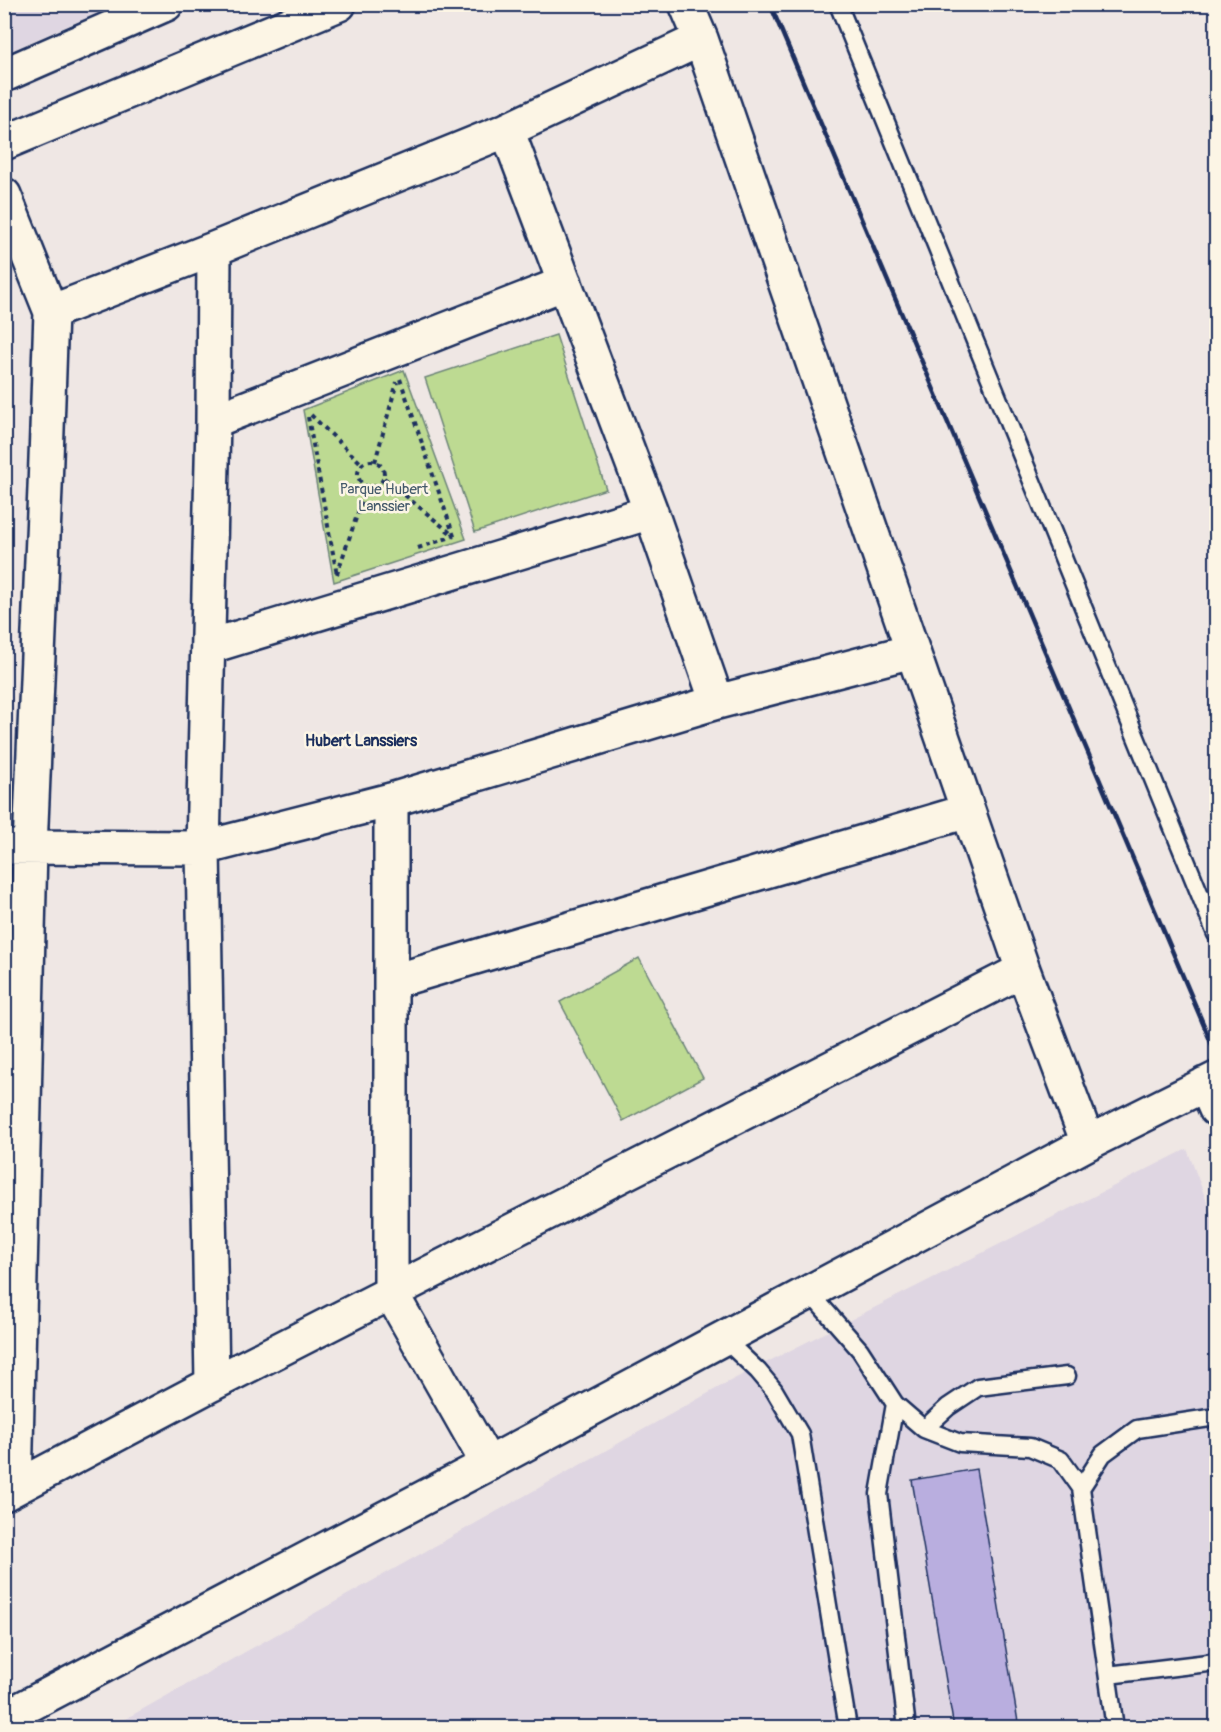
<svg xmlns="http://www.w3.org/2000/svg" width="1221" height="1732" viewBox="0 0 1221 1732" font-family="Pangolin,sans-serif">
<style>
.built{fill:#dfd6e2}
.green{fill:#bdda92;stroke:#6c8478;stroke-width:1.5}
.building{fill:#b9aedf;stroke:#1b2f5e;stroke-width:1.5}
.lines{fill:none;stroke-linecap:round;stroke-linejoin:round}
.lane-casing{stroke:#1b2f5e;stroke-width:21}
.street-casing{stroke:#1b2f5e;stroke-width:38}
.path{stroke:#1b2f5e;stroke-width:4;stroke-dasharray:4.5 4.5;stroke-linecap:butt}
.lane{stroke:#fcf5e5;stroke-width:16}
.street{stroke:#fcf5e5;stroke-width:33}
.rail{stroke:#1b2f5e;stroke-width:4.5}
.labels{text-anchor:middle;stroke-width:5;stroke-linejoin:round;paint-order:stroke}
.park-label{font-size:15px;fill:#445a6b;stroke:#fcf5e5}
.neighbourhood-label{font-size:16px;font-weight:bold;fill:#1b2f5e;stroke:#fcf5e5}
</style>
<rect width="100%" height="100%" fill="#efe7e4"/>
<filter id="ink" filterUnits="userSpaceOnUse"><feTurbulence type="fractalNoise" baseFrequency=".0167" numOctaves="2"/><feDisplacementMap in="SourceGraphic" scale="12" xChannelSelector="R" yChannelSelector="G"/><feConvolveMatrix kernelMatrix="1 2 1 2 8 2 1 2 1" color-interpolation-filters="sRGB"/></filter>
<g filter="url(#ink)">
<path class="built" d="M5,4H115V5L5,53Z
M1187,1149L1216,1226V1727L109,1728L732,1380Z"/>
<path class="green" d="M556,335L606,489L475,532L425,378Z
M404,370L466,539L334,582L303,410Z
M639,958L703,1078L623,1121L560,1002Z"/>
<path class="building" d="M976,1469L1019,1728H954L912,1480Z"/>
<g class="lines">
<defs>
<path id="lane" d="M838,4L1216,934
M809,1292L860,1350L895,1404L924,1429L960,1443L1030,1447L1061,1460L1081,1488L1115,1728
M723,1338L758,1371L774,1390L800,1434L848,1728
M895,1404L879,1494L907,1728
M924,1429L948,1407L978,1387L1067,1376
M1081,1488L1103,1454L1137,1429L1216,1417
M1108,1675L1216,1662"/>
<path id="street" d="M686,4L701,39L1023,970L1088,1143
M4,75L166,4
M507,130L651,512L717,702
M4,143L339,4
M4,195L51,312L45,488L30,848L15,1488
M51,312L214,249L507,130L701,39
M213,421L565,283
M208,647L651,512
M391,800V1293L488,1464
M4,847L203,848L391,800L717,702L912,651
M391,982L968,811
M1205,1084L1216,1109
M212,1384L203,848L213,421L214,249
M4,1494L212,1384L1023,970
M4,1718L488,1464L1088,1143L1216,1079"/>
</defs>
<use href="#lane" class="lane-casing"/>
<use href="#street" class="street-casing"/>
<path class="path" d="M400,379L455,539
M311,415L363,465
M308,417L337,575
M358 474a13 13 0 1 1 26 0a13 13 0 1 1-26 0Z
M375,462L397,382
M384,478L453,535
M418,548L454,536
M337,574L367,486"/>
<use href="#lane" class="lane"/>
<use href="#street" class="street"/>
<path class="rail" d="M770,4L1216,1054"/>
</g>
</g>
<g class="labels">
<g class="park-label">
<text x="384" y="494">Parque Hubert<tspan x="384" dy="17">Lanssier</tspan></text>
</g>
<g class="neighbourhood-label">
<text x="361" y="746">Hubert Lanssiers</text>
</g>
</g>
<rect width="1221" height="1732" fill="none" stroke="#fcf5e5" stroke-width="24"/>
<rect x="12" y="12" width="1197" height="1708" fill="none" stroke="#1b2f5e" stroke-width="2" filter="url(#ink)"/>
</svg>
